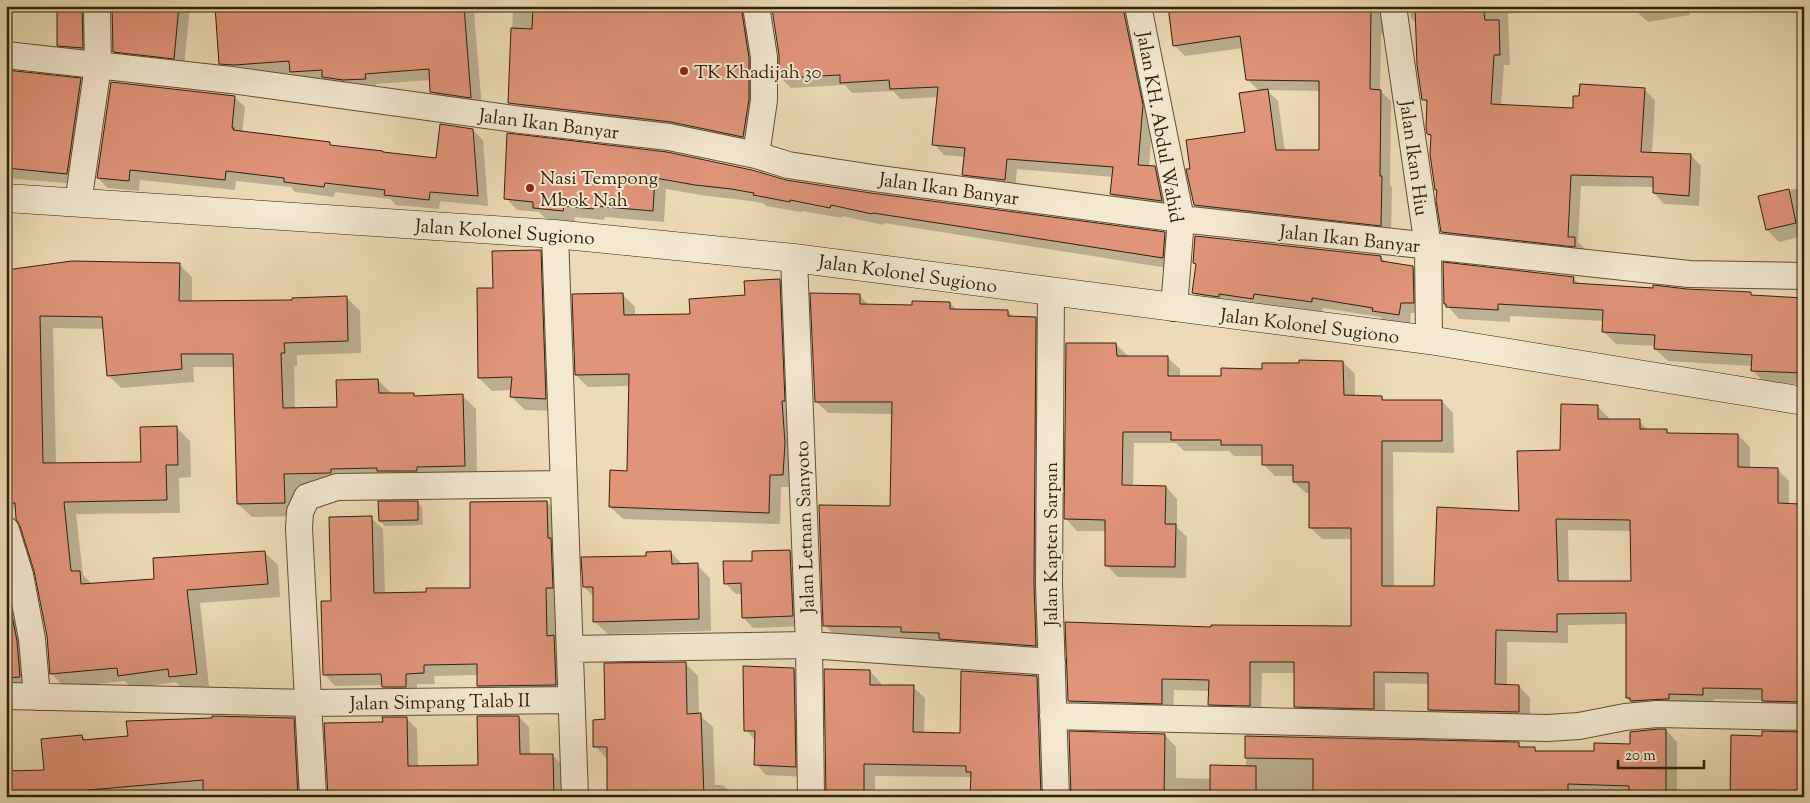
<svg xmlns="http://www.w3.org/2000/svg" width="1810" height="803" viewBox="0 0 1810 803" font-family="'Sorts Mill Goudy',serif">
<style>
.shadow{fill:#0003;fill-rule:evenodd}
.building{fill:#e0947a;stroke:#312109;fill-rule:evenodd}
.lines{fill:none;stroke-linecap:round;stroke-linejoin:round}
.street-casing{stroke:#605034;stroke-width:28}
.secondary-casing{stroke:#312109;stroke-width:29}
.street{stroke:#f3e8d0;stroke-width:26}
.secondary{stroke:#f3e8d0;stroke-width:28}
.poi-dot{fill:#8f2418;stroke:#f3e8d0;stroke-width:2}
.labels{text-anchor:middle;stroke-width:4;stroke-linejoin:round;paint-order:stroke}
.poi-label{font-size:19px;fill:#312109;stroke:#f3e8d0;text-anchor:start}
.street-label{font-size:19px;fill:#312109;stroke:#f3e8d0}
</style>
<rect width="100%" height="100%" fill="#ecdbb6"/>
<filter id="stains"><feTurbulence type="fractalNoise" baseFrequency=".004" numOctaves="4"/><feColorMatrix values="0 0 0 0 .2 0 0 0 0 .09 0 0 0 0 .02 0 0 0 .5 -.17"/></filter>
<radialGradient id="worn" r=".72"><stop offset=".6" stop-color="#630" stop-opacity="0"/><stop offset="1" stop-color="#630" stop-opacity=".3"/></radialGradient>
<path class="shadow" d="M6,6H13V51L6,55Z
M58,6H97L93,58L69,56L58,45Z
M113,6H190L184,68L125,62L114,51Z
M216,6H756L754,147L520,113L509,103L513,10L474,13L482,108L443,103L432,92L431,80L376,84V89L302,83L292,73L246,76L231,74L220,63Z
M772,6H1127L1153,116L1149,167L1155,168L1165,178L1172,211L1122,205L1111,194L1113,177L1017,169L1015,190L974,185L964,174L965,157L944,155L934,144L939,97L901,99L893,91L852,93L845,85L791,88L780,77V55Z
M1169,6H1393L1390,33L1381,34L1380,91L1391,101L1390,185L1392,187L1391,236L1205,215L1195,205L1246,133L1260,92L1247,79L1243,48L1185,56L1174,45ZM1267,90L1320,91V151H1285L1278,101Z
M1409,6H1538V10L1508,14L1510,65H1504L1501,106L1574,110L1644,89L1655,100L1652,153L1691,155L1701,166L1699,206L1664,204L1654,193V187L1581,186L1578,242L1585,249V256L1453,242L1442,231L1432,138L1428,134V104L1423,99L1417,24L1411,18Z
M1636,6H1688L1690,15L1648,22L1637,12Z
M6,71L80,80L91,90L77,184L6,178Z
M234,97L245,107L242,133L329,143L332,146L385,154L437,159L473,130L483,140L488,206L440,201L439,209L396,205L390,199L335,192L334,197L295,192L291,187L236,181L235,190L140,180L139,191L108,188L98,178Z
M508,135L871,194L1164,233L1176,245L1174,269L884,223V225L842,216V218L802,211L801,212L766,206L763,203L743,200L707,196L666,189L664,222L605,217L604,220L575,217L574,222L546,219L539,212L517,210L506,198Z
M1804,187V236L1779,242L1767,230L1759,197Z
M540,252L553,265L558,411L525,410L512,397V390L492,391L479,378L494,289Z
M1381,257L1387,263L1413,267L1423,278L1424,313H1411L1410,325L1384,321L1380,317L1323,308L1322,312L1264,304L1263,309L1204,303L1193,292L1197,266L1194,263Z
M179,264L192,277V303L293,302L346,297L360,311L361,353L297,355V366H294L295,409L338,408L378,380L391,393L413,394L416,397L463,396L476,409L477,478L344,486H297L298,516L252,517L238,504L235,367H193L194,382L121,388L108,375L104,329L53,328L56,464L143,463L177,428L190,441L191,477L179,478L180,513L76,514L83,575L92,584L156,580L264,552L278,565L280,597L200,603L209,686L183,689L176,682L132,688L125,681L64,687L51,673L48,636L36,570L17,511L7,502L6,271Z
M1573,278L1580,284L1750,293L1754,296L1804,298V384L1765,383L1752,370V366L1668,361L1655,349V346L1616,344L1603,331L1604,321L1510,316V322L1459,319L1445,303Z
M779,280L792,292L795,487H781L780,524L623,519L610,507L628,472L630,386L588,387L576,375L622,294L635,307V316H691L746,297Z
M859,295L870,306L914,307L950,303L957,310L1008,311L1014,318H1035L1048,330V658L915,644L909,638L837,637L824,625L891,507L893,414L828,413L816,401Z
M1116,344L1128,356L1168,358L1180,369V377H1222L1264,370L1343,362L1355,374V397H1381L1386,401H1442L1453,413L1454,453L1393,452L1394,587L1435,588L1520,512L1562,452L1597,406L1609,418V420L1639,421L1649,431H1667L1670,434L1738,435L1750,447V469H1777L1789,481V505H1804V713L1775,712L1762,700L1714,699V706L1639,710L1627,698V624L1568,625V643L1507,642V686H1519L1530,698V724L1441,721L1429,710L1430,684L1385,683V720L1307,718L1295,706V673H1262L1261,717L1221,716L1210,704V691L1174,690L1173,715L1081,713L1069,701L1212,629L1352,628V539H1322L1310,527V493H1306L1294,482V476H1275L1263,464V456H1234L1229,451H1184L1176,443H1134L1133,486L1166,487L1177,499V527L1187,537L1186,578L1118,577L1106,565V531H1077L1066,519ZM1568,530L1632,531V582H1569Z
M417,502L422,507L423,525L385,526L380,521Z
M547,502L558,513L567,696L489,697L478,686V675L434,676L435,684H417V698H394L383,685L335,686L324,674L332,602L371,518L383,529L385,594L428,593L471,589Z
M790,551L801,562L803,626L753,628L743,617L742,594H736L725,583L753,562Z
M671,552L683,565H697L710,578L711,631L608,634L595,622L594,597L584,587L647,557Z
M6,606H10L20,617L30,691L6,696Z
M685,663L698,676L699,715L713,727L715,785H723L735,797H608V760L595,746L606,720Z
M794,669L804,680L806,777L766,775L756,764V741L746,730Z
M870,671L881,683V686L913,687L925,698L924,734H961L1036,677L1048,689L1052,797H972V777L875,776V797H827Z
M519,717L529,727L530,755H552L563,765L564,797H329L384,723L406,718L417,729L418,767L480,766Z
M293,719L304,730L308,797H6L45,771L82,736L87,741Z
M1666,730L1677,742V797H1072L1165,735L1176,747V778L1211,779L1246,767L1247,737L1518,744L1523,749H1535L1538,752L1595,753L1631,745Z
M1763,732L1804,733V797H1731L1763,737Z"/>
<path class="building" d="M57,6H82L83,48L57,46Z
M112,6H179L174,59L113,52Z
M215,6H464L471,98L430,92L429,69L365,74L366,79L343,80L322,77V70L290,72L289,61L235,65L219,64Z
M533,6H741L749,58V99L743,137L671,122L508,103L511,28L532,29Z
M833,6H1108L1123,8L1143,105L1138,165L1155,166L1162,201L1110,194L1113,167L1007,159L1005,180L962,175L965,148L932,145L938,87L890,89L889,80L840,83V75L779,78V55L772,9Z
M1168,6L1371,7L1370,89L1381,90L1380,176H1382L1381,226L1194,205L1186,169H1190L1186,140L1245,132L1239,93L1268,89L1276,150H1319V81L1246,80L1240,36L1173,46Z
M1415,6H1483L1485,20H1499L1500,55H1494L1491,104L1573,108V96H1579L1580,84L1645,88L1641,152L1691,154L1689,196L1653,193V177L1571,175L1568,237H1575V247L1441,232L1436,200L1437,190H1435L1430,154L1431,135L1427,134L1426,128L1427,100H1422L1417,65Z
M6,70L81,78L67,174L6,168Z
M111,82L235,96L232,128H234L233,130L330,142V145L383,151V152L436,158L440,124L473,129L478,196L430,192L429,200L384,195L385,190L325,183L324,187L284,182V178L226,171L225,180L130,170L129,181L97,178Z
M507,133L667,152L752,170L786,180L871,193L1165,232L1163,258L873,213L872,214L831,205L830,208L790,200V202L753,195L754,193L731,189L695,185L655,178L653,211L594,206L593,209L564,206L563,211L533,208V202L504,199Z
M1789,189L1796,223L1766,230L1758,196Z
M1195,236L1381,256V261L1413,266L1414,303H1401L1399,315L1372,311L1373,308L1312,298V302L1254,294L1253,299L1219,294V297L1192,293L1196,264L1193,263Z
M541,250L546,399L510,397L512,377L478,378L477,288H493L492,251Z
M72,261L180,263L179,301L292,300V298L347,296L348,341L284,343L285,353H281L283,408L337,407L336,380L378,379L379,393H414V396L463,394L465,466L417,467V471H377V468L331,469V473L284,474L285,503L237,504L233,354H181L182,369L107,376L102,317L40,316L43,463L141,462L140,427L177,426L178,465H166L167,500L64,502L71,571H80L81,584L154,579L153,558L265,551L268,584L187,590L197,674L169,677L168,669L118,676L117,668L50,674L47,636L34,571L20,526L16,519L15,503H6V270Z
M1443,262L1574,277L1573,283L1653,288V285L1687,289L1751,292V295L1804,298V373L1751,371L1752,355L1654,349L1655,335L1602,332L1603,310L1498,304V310L1446,307V304H1444Z
M780,279L785,401H782L785,443L783,475H770L769,513L609,507L610,470L627,471L629,374L575,375L572,294L623,293L624,315L690,314L689,299L745,295L744,281Z
M810,293L860,294V304L912,305V301L950,302V309L1008,310V316L1036,317L1034,583L1036,646L939,639V633L901,632V627L823,626L819,505L890,506L892,402H815Z
M1066,343H1116L1117,356H1168V376H1221V368L1262,369V363H1299V360L1343,361L1344,395L1382,396V400H1442V441H1382V586H1434L1437,507L1519,511L1517,451L1560,450L1561,404L1598,405V419H1640V429H1667V433L1738,434V467L1778,468V503L1800,504L1799,663H1802V702L1762,701V689L1703,688V695L1669,694V699H1666L1630,701V698H1626V613L1557,614V632L1496,630L1495,684L1519,685V712L1428,710V673L1374,672V709L1294,707V662H1250V706L1208,705L1209,680L1162,679V704L1068,701L1065,622L1211,627V625L1351,626V528H1309V482H1293V465H1262V445H1221V440H1171V432H1123L1122,485L1166,486L1165,524H1176L1175,567L1105,566V520L1064,519ZM1556,519L1630,520L1631,581H1558Z
M378,501H418V520L379,521Z
M547,501L548,538H551L553,588H546L547,636L554,635L556,685L477,686V664L424,665V673L406,674V687H382L381,674L323,675L321,601H331L329,517L372,516L374,593L426,592V588H470V502Z
M790,550L793,616L742,618L741,583L724,584L723,561H752V551Z
M671,551L672,564L698,563L699,619L593,622V587H583L581,557L646,556V552Z
M6,605H10L17,641L20,677L6,678Z
M686,662L687,714L701,713L704,797H607V747H593V720L605,719L604,663Z
M743,666L794,668L796,767L754,765L755,731H744Z
M824,669L870,670V685H914L913,732L960,733L961,671L1037,676L1041,797H970L971,772H966V766L864,764V797H826Z
M212,716L294,718L298,797H203V780L88,790L89,797H6V771L44,770L41,739L82,735L83,740L128,736L126,721L212,718Z
M477,716H519L520,754H553L554,797H328L324,723L383,722L382,717H407L408,766L478,765Z
M1658,729H1666V793H1629V786L1568,784V797H1313V759L1245,758V736L1519,742V747H1535V751H1594V743L1630,744V732Z
M1069,731L1165,734L1164,797H1071Z
M1762,731L1801,732L1800,797H1730L1731,735L1762,736Z
M1210,765L1256,766V797H1210Z"/>
<g class="lines">
<defs>
<path id="street" d="M1138,6L1181,219L1174,308
M1393,6L1428,247L1429,340
M6,55L231,80L521,120L669,137L756,155L788,165L873,178L1181,219L1689,274L1804,276
M756,155L764,100V57L756,6
M78,203L98,66L97,6
M555,234L575,797
M794,258L809,645L811,797
M1051,291L1049,583L1056,797
M6,530L20,575L32,639L37,697
M570,649L809,645L1052,662
M6,696L309,703L571,700
M1053,716L1547,728L1579,726L1625,717L1657,714L1804,717
M313,797L299,528L300,512L307,497L337,487L564,484"/>
<path id="secondary" d="M6,198L555,234L794,258L1429,340L1804,401"/>
</defs>
<use href="#street" class="street-casing"/>
<use href="#secondary" class="secondary-casing"/>
<use href="#street" class="street"/>
<use href="#secondary" class="secondary"/>
</g>
<g class="poi-dot">
<circle cx="684" cy="71" r="5"/>
<circle cx="530" cy="188" r="5"/>
</g>
<g class="labels">
<g class="poi-label">
<text x="694" y="78">TK Khadijah 30</text>
<text x="540" y="184">Nasi Tempong<tspan x="540" dy="22">Mbok Nah</tspan></text>
</g>
<g class="street-label">
<text transform="translate(549 123) rotate(7)" y="7">Jalan Ikan Banyar</text>
<text transform="translate(1161 127) rotate(80)" y="7">Jalan KH. Abdul Wahid</text>
<text transform="translate(1415 158) rotate(82)" y="7">Jalan Ikan Hiu</text>
<text transform="translate(949 188) rotate(8)" y="7">Jalan Ikan Banyar</text>
<text transform="translate(505 231) rotate(4)" y="7">Jalan Kolonel Sugiono</text>
<text transform="translate(1350 238) rotate(6)" y="7">Jalan Ikan Banyar</text>
<text transform="translate(908 273) rotate(8)" y="7">Jalan Kolonel Sugiono</text>
<text transform="translate(1310 325) rotate(7)" y="7">Jalan Kolonel Sugiono</text>
<text transform="translate(804 527) rotate(-92)" y="7">Jalan Letnan Sanyoto</text>
<text transform="translate(1050 544) rotate(-90)" y="7">Jalan Kapten Sarpan</text>
<text transform="translate(440 701) rotate(-1)" y="7">Jalan Simpang Talab II</text>
</g>
</g>
<rect width="1810" height="803" fill="none" stroke="#ecdbb6" stroke-width="25"/>
<rect x="8" y="8" width="1795" height="788" fill="none" stroke="#312109" stroke-width="2.5"/>
<rect x="12" y="12" width="1785" height="778" fill="none" stroke="#312109"/>
<path d="M1618 760v8h86v-8" fill="none" stroke="#312109" stroke-width="2.5"/>
<text x="1625" y="760" font-size="15" fill="#312109" stroke="#f3e8d0" stroke-width="4" paint-order="stroke">20 m</text>
<rect width="100%" height="100%" filter="url(#stains)"/>
<rect width="100%" height="100%" fill="url(#worn)"/>
</svg>
